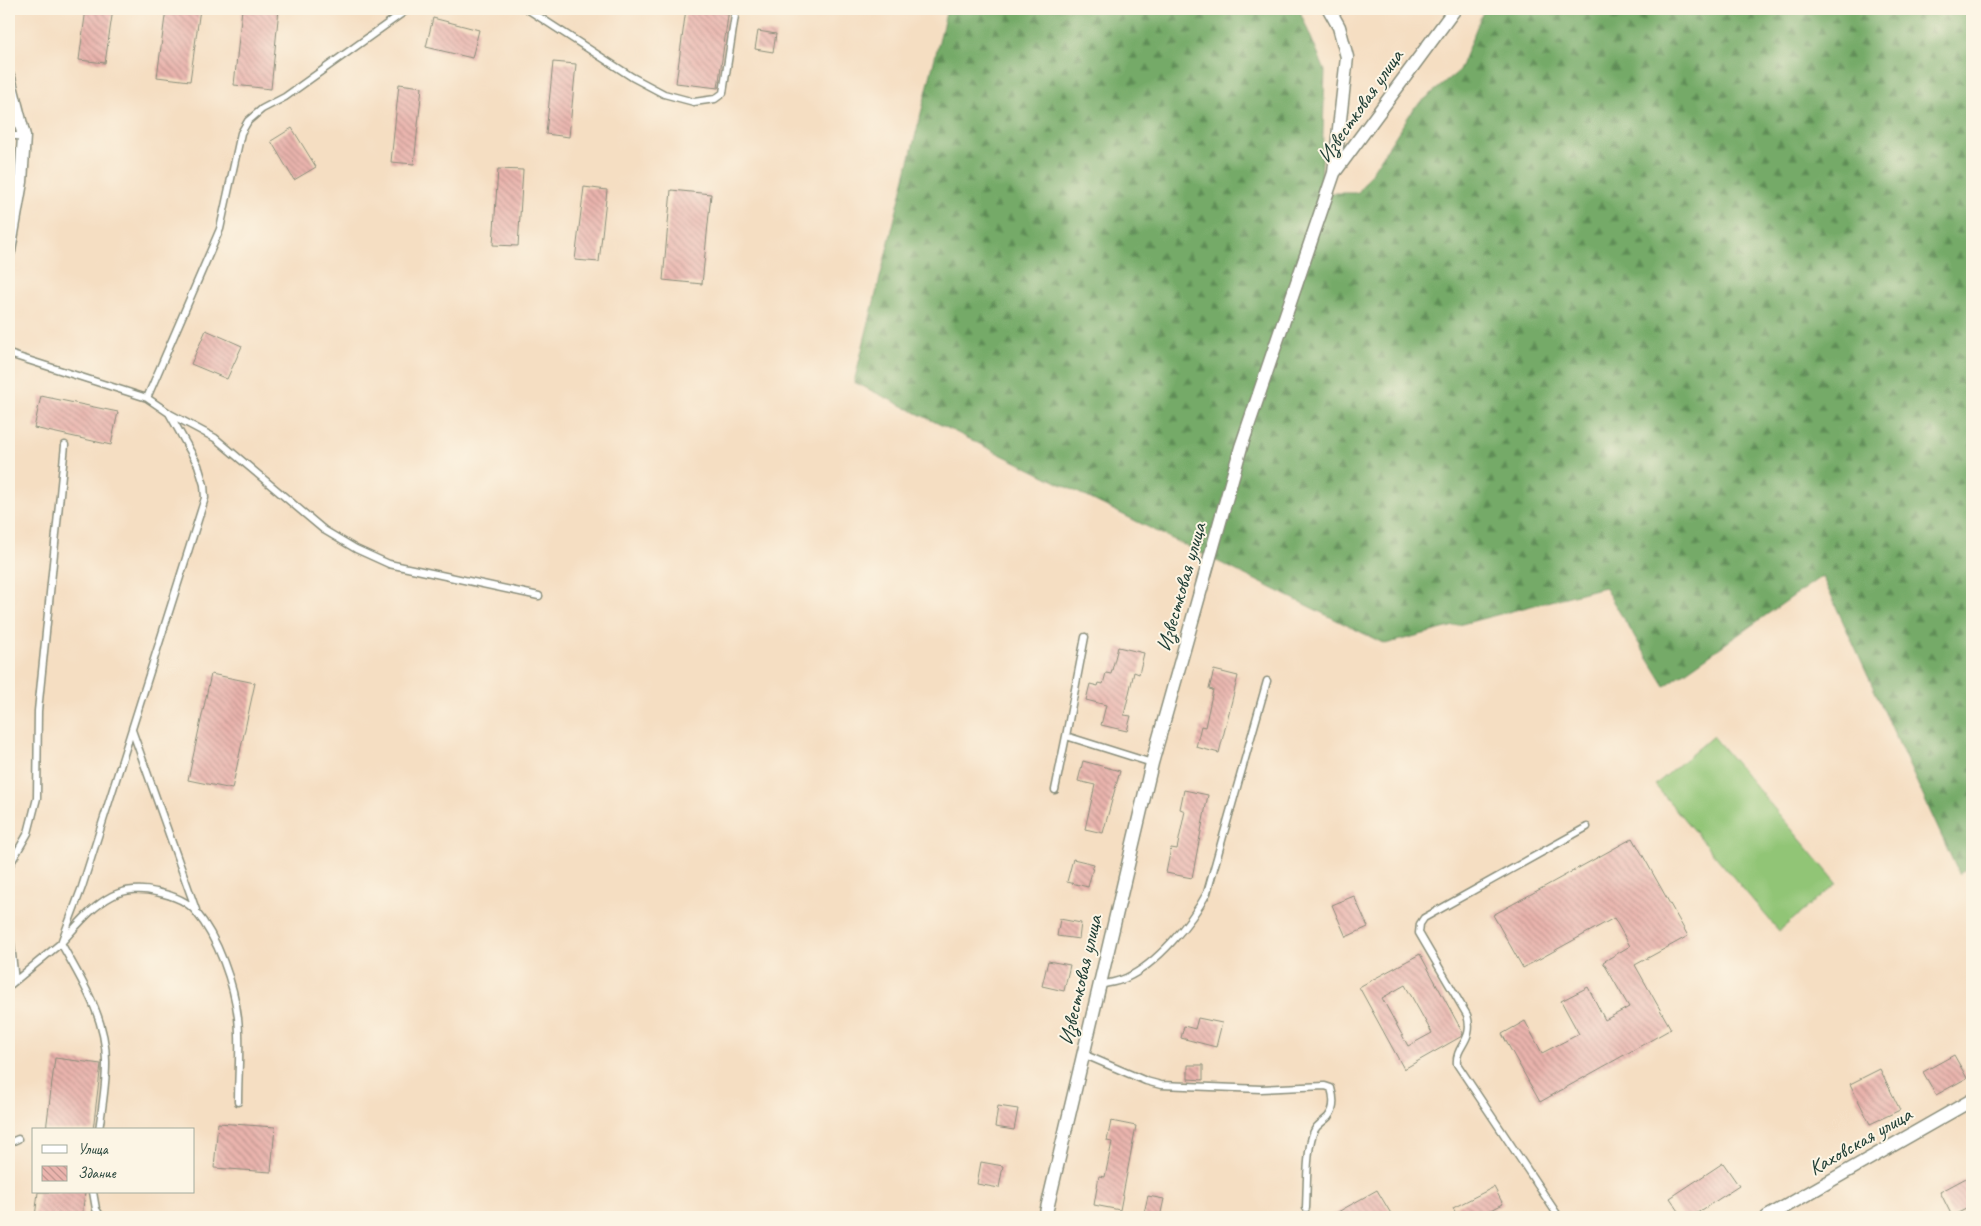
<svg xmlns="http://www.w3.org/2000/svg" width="1981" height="1226" viewBox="0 0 1981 1226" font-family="Caveat,sans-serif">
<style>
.forest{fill:url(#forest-firs);stroke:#4a744e}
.pitch{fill:#91c576;stroke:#588155}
.building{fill:url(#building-back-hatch);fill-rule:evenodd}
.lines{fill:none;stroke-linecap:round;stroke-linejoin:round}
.lane-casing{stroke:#8a8e7b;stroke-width:9}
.street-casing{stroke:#8a8e7b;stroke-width:15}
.lane{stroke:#fff;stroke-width:6}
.street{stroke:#fff;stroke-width:12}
.labels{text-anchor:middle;stroke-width:4;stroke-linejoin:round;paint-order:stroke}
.street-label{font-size:21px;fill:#1f3d34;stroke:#fcf5e5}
</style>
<defs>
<pattern id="forest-firs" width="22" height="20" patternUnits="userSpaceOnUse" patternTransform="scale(1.25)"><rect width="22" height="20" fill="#74aa67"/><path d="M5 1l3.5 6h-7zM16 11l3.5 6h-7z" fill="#5f8c56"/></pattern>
<pattern id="building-back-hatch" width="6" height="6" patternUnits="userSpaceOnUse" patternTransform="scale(1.25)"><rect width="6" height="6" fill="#eab4ad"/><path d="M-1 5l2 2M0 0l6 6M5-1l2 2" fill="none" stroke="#bd948e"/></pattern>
</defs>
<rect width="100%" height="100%" fill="#fcf5e5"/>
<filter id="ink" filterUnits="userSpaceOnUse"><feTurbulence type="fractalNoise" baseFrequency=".02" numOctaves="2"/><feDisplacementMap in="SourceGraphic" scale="10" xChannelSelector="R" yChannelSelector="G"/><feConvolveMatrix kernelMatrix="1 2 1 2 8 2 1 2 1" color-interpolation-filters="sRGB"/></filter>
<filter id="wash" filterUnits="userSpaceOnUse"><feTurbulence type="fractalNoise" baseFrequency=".0096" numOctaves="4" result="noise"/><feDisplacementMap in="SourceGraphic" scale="20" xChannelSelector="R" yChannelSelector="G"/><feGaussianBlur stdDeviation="1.12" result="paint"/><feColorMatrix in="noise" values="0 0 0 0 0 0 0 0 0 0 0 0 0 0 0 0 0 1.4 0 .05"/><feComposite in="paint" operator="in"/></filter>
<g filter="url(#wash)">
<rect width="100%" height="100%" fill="#f5dec2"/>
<path class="forest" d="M947,9H1299L1325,71L1321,193H1358L1414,108L1459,71L1482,14L1486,9H1972V865L1959,874L1822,576L1665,686L1604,587L1385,644L854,382Z"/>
<path class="pitch" d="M1713,736L1837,883L1779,931L1655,785Z"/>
<g id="blocks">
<path class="building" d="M86,9H113L105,63L79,60Z
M166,9H200L190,81L157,77Z
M242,9H279L271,89L234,85Z
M686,9H729L718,88L676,83Z
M433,18L479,30L472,58L426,47Z
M758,31L776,34L773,52L755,49Z
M553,62L576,64L569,137L546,134Z
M399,84L422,87L414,164L391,162Z
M292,128L316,167L294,180L271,141Z
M498,169L523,170L518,246L493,245Z
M584,187L607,190L599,262L575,260Z
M671,190L711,194L702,284L663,280Z
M206,330L242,346L227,379L191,364Z
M41,396L118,412L111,445L34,428Z
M1118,647L1144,653L1139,674L1134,672L1124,715L1131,716L1127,731L1101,725L1106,705L1086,700L1090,684L1098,686L1099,683L1103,684L1106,673L1111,674Z
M1214,670L1238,676L1219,753L1196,747L1201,726L1205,727L1213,690L1209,689Z
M211,674L255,683L232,789L188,780Z
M1083,761L1120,771L1103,833L1085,829L1095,785L1078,781Z
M1184,790L1208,795L1192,878L1166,873L1171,848L1177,849L1185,811L1180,809Z
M1633,838L1688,936L1635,965L1671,1029L1540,1102L1502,1034L1525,1021L1542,1053L1579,1034L1561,1001L1588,987L1605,1020L1629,1007L1603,962L1630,946L1614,918L1523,968L1493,915Z
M1073,859L1094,864L1088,887L1067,882Z
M1354,896L1368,927L1346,937L1332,905Z
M1060,919L1081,923L1079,939L1057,936Z
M1420,954L1463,1033L1462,1036L1404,1069L1359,987ZM1405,985L1432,1033L1408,1046L1382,998Z
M1048,961L1070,965L1064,991L1042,986Z
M1198,1018L1222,1023L1216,1047L1181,1038L1184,1026L1195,1029Z
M1954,1055L1967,1078L1936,1095L1923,1072Z
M55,1058L101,1064L93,1130H46Z
M1188,1065H1203V1080L1188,1079Z
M1880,1069L1900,1110L1870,1124L1850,1084Z
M998,1106L1018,1109L1014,1130L995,1127Z
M1111,1121L1136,1126L1120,1210L1094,1205L1099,1176L1105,1177L1112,1142L1107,1141Z
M218,1123L275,1127L271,1172L214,1168Z
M981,1162L1003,1166L999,1188L977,1184Z
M1723,1163L1739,1186L1691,1217H1683L1670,1198Z
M1968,1177L1972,1186V1206L1952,1216L1940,1192Z
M1494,1187L1503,1204L1478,1217H1458L1453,1208Z
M1377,1190L1393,1217H1329Z
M38,1192H85L82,1217H35Z
M1148,1196L1164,1199L1160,1217H1143Z"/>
</g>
</g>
<g filter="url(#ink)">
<use href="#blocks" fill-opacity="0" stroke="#8a8e7b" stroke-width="1"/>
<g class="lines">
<defs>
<path id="lane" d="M527,9L632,77L664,94L694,102L715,99L723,93L736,9
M9,136H24
M9,354L147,398L169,413L198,465L204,485L205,498L82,887L61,943L9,986
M147,398L220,229L241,133L248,121L262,109L285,97L408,9
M170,414L215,438L324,530L356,549L389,564L539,596
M1085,637L1066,736L1152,763
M132,730L196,910
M1055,790L1066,736
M9,866L28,833L37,798L38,711L65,445
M9,927L15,981
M1100,985C1108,983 1118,982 1126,978C1157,964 1191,923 1207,893L1267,681
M1083,1054L1146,1081L1161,1085L1261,1089L1325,1086L1331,1088C1334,1098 1335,1109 1328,1117C1324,1121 1319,1124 1316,1128C1306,1141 1307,1190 1306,1208
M99,1130C102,1108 106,1086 106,1064C107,1019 82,981 61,943C77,926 91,907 112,896C125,889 142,888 156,892C171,895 187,900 196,912C218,938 234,984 238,1018C241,1044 238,1075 238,1102
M9,1143L18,1139
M93,1192L96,1209L101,1217
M1559,1217L1457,1064C1455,1045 1475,1041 1467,1015L1419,933L1420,924L1424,918L1587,827"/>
<path id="street" d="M1329,9L1339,27L1347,57L1334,173
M9,78L24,136L21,182L9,251
M1045,1217L1152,763L1241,447L1334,173L1455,9
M1767,1217L1972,1100"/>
</defs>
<use href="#lane" class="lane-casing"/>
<use href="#street" class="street-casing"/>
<use href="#lane" class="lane"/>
<use href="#street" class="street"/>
</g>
</g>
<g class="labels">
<g class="street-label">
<text transform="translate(1360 106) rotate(-55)" y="7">Известковая улица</text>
<text transform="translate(1181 587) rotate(-74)" y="7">Известковая улица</text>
<text transform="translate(1080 980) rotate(-77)" y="7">Известковая улица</text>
<text transform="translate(1860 1141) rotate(-30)" y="7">Каховская улица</text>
</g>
</g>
<rect width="1981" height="1226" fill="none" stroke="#fcf5e5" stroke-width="30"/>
<rect x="32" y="1128" width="162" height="65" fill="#fcf5e5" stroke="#a4ab9e"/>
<rect x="42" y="1145" width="25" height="8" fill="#ffffff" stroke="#a4ab9e"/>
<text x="78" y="1154" font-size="15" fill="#1f3d34">Улица</text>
<rect x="42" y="1166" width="25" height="15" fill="url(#building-back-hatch)" stroke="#a4ab9e"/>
<text x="78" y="1178" font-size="15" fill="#1f3d34">Здание</text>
</svg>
